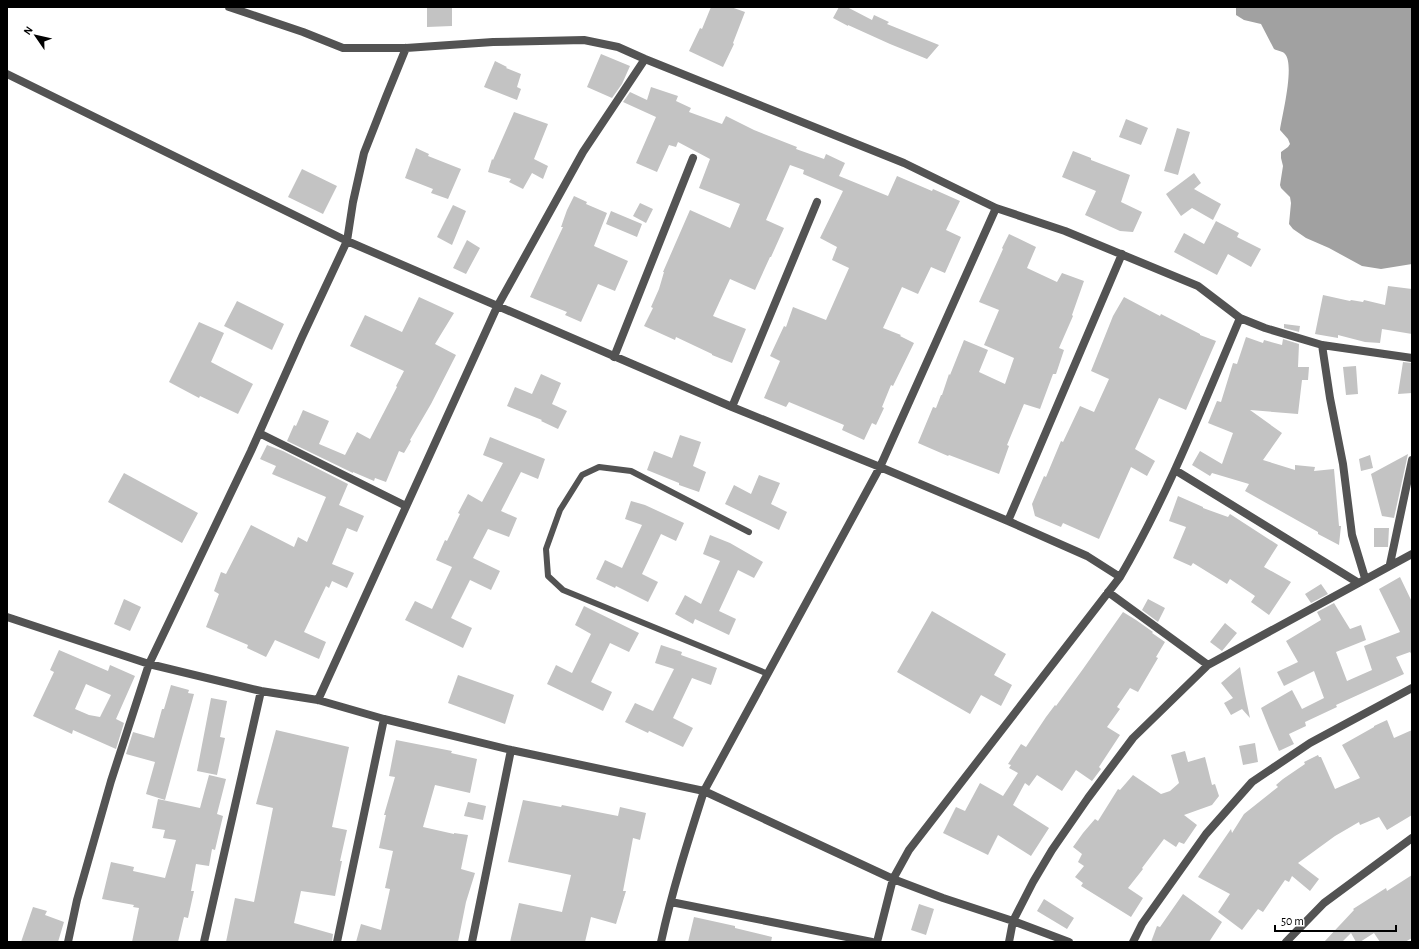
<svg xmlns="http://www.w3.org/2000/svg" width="1419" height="949" viewBox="0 0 1419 949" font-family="'Alegreya Sans',sans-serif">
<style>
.water{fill:#a1a1a1}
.building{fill:#c3c3c3;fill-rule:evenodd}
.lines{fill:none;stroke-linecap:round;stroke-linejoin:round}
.lane{stroke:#535353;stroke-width:6}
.street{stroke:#535353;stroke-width:8}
</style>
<rect width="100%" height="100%" fill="#fff"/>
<path class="water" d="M1236,7H1412V264L1381,269L1362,266L1329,248L1306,238L1293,229L1289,224L1291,203L1290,197L1281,188L1280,185L1283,166L1281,158V152L1288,147L1290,144L1288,139L1280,130C1282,116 1295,65 1285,54C1283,51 1278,51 1274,49L1261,24L1244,20L1236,15Z"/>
<path class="building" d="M427,7H452V26L427,27Z
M711,7H731L745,12L733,43L734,44L723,67L689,51L700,28L702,29Z
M839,7H847L872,20L874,15L889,22L887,24L939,45L927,59L890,44L848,25V26L833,18Z
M601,54L630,66L622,84L612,98L587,87Z
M495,61L507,67L506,68L521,74L517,87L521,89L517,100L484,87Z
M651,87L678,96L676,101L691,108L689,112L722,124L726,116L754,130L797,147L796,149L824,159L826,154L845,163L839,176L888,196L897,176L932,191L933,189L960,201L946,230L961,237L945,273L931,267L918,294L902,287L883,328L901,335L900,336L914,343L893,386L891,385L882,407L884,408L876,425L872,423L864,440L842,430L844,425L789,402L786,407L764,398L780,361L770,356L784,326L786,327L793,307L826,320L849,268L832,260L837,247L820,238L843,191L803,174L804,170L790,165L766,220L784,228L771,257H770L755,290L730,279L713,316L746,329L732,363L712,355V354L676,337L675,340L644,326L653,308L651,307L659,289L664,272H663L690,210L730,228L740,204L699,188L710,159L678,142L676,147L669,145L657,172L636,163L656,117L623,102L630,92L647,100Z
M514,112L548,124L534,159L548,166L543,179L532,173L523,189L509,182L511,179L488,172L492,159L493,160Z
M1126,119L1148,128L1141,145L1119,137Z
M1177,128L1190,132L1178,175L1164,171Z
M416,148L429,154L428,156L461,169L448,199L431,193L433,189L405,178Z
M1073,151L1091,158V160L1130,175L1121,202L1142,212L1133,232L1120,231L1085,215L1096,191L1062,177Z
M302,169L337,186L323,214L288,197Z
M1194,173L1201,183L1194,189L1221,204L1213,220L1192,208L1181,216L1166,194Z
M574,196L587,202L586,204L607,213L594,246L628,261L615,291L598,284L581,322L565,315L567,312L530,297L563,227H561L567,210Z
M640,203L653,209L646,223L633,216Z
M453,205L466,211L452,245L437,237Z
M611,211L642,224L637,237L606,224Z
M1216,221L1239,233L1237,237L1261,249L1251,267L1228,254L1217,275L1174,252L1184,233L1204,244Z
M1009,234L1036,247L1027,268L1057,282L1062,273L1084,281L1072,315L1073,316L1059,348L1064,350L1056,374H1053L1040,409L1024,404L1007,445L1009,446L999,474L949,455L948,456L918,443L933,407L936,408L941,395H942L949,374L950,375L964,340L988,350L979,372L1005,384L1014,358L984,345L999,310L979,302L1003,249L1002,248Z
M467,240L480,248L466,274L453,268Z
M1388,286L1412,289V334L1382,329L1380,343L1365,342L1338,335V338L1315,334L1323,295L1350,301L1351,300L1363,302L1364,300L1385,305Z
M419,297L454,313L435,344L456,355L431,404L410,440L411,441L404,453L399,451L386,482L375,478L374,481L353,472V473L287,441L294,425L296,426L303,410L329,421L319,444L345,455L357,432L370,439L397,387L396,386L404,371L350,346L365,315L402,332Z
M1124,297L1160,316L1161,314L1200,334V335L1216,341L1186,410L1159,398L1135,449L1155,461L1147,476L1131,467L1099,539L1063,523L1061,527L1035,516L1032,504L1044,476L1046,477L1061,441L1063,442L1080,406L1094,412L1109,379L1091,371L1113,316Z
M237,301L284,324L272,350L224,326Z
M199,322L224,333L211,362L253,384L238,414L200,396L199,398L169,382Z
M1284,324L1300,326L1299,332L1284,328Z
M1246,337L1263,343L1264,340L1282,345L1283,339L1299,344L1298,367H1309L1308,380H1302L1298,414L1250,410L1282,433L1263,460L1295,470V465L1315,467L1314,471L1334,469L1339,526H1341L1339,545L1318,534V532L1245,491L1249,484L1212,473L1210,476L1192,465L1200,451L1222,464L1233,433L1208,423L1217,401L1221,402L1233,363L1237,364Z
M1403,362L1412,363V393L1398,394Z
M1356,366L1358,394L1346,395L1343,367Z
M541,374L561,383L552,404L567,411L558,429L541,421L542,420L507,406L515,387L532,394Z
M680,435L701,442L693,466L706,472L699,492L679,485V483L647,470L654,451L672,458Z
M490,437L545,459L538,479L521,472L501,511L517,518L509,537L488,529L473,558L500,571L491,590L470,580L451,618L472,628L463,648L405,620L415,601L432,609L452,567L436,560L445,540L447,541L460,514L458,513L468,494L482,502L503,463L483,455Z
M267,445L283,451L348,484L339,505L364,516L357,532L347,528L332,564L354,573L347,588L332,581L329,588L326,586L304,632L326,642L319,659L275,640L266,657L247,648L248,645L206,627L219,594L214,591L221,572L226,574L251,525L294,547L298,537L307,542L326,497L272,474L276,466L260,459Z
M1408,454L1394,518L1382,516L1371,474Z
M1370,455L1373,468L1361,471L1359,459Z
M124,473L198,513L182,543L108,502Z
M759,475L780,483L771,504L787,512L779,530L725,504L734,485L751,494Z
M1178,496L1203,507V508L1228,517L1230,514L1278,545L1264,567L1291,582L1269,615L1251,602L1255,596L1230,579L1227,584L1193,563L1191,566L1173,558L1186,527L1169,521Z
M631,501L645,505L684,523L676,541L661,534L642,574L658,582L648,602L616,586L615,588L596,579L605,560L622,568L642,525L625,519Z
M1374,528H1389L1388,547H1374Z
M710,535L730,543L763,562L754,578L738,570L719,611L736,619L729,635L695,619L693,624L675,614L685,595L701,604L720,561L703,554Z
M1400,577L1412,602V655L1410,652L1396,657L1404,674L1336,705L1337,707L1305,722L1306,726L1289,734L1294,744L1279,751L1269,728L1261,708L1292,690L1302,709L1324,698L1314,671L1284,686L1277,672L1298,662L1286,641L1321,620L1317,612L1334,603L1350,629L1361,625L1366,640L1336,652L1347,681L1372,670L1364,646L1400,632L1379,589Z
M1321,584L1328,594L1311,603L1305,594Z
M124,599L141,607L130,631L114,624Z
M1148,599L1165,608L1158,622L1142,610Z
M584,606L639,633L629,652L610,643L591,682L612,692L603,711L547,684L556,665L572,673L591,634L575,625Z
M932,611L1006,654L994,675L1012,685L1001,706L981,695L970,714L897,672Z
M1123,612L1136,620L1153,632L1152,633L1165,642L1156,657L1158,658L1138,692L1130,688L1117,707L1120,709L1107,727L1120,735L1099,767L1101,769L1092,781L1076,770L1062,791L1037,775L1029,786L1025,783L1013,805L1049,828L1031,856L998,835L988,855L943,833L956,807L965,811L980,783L1003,796L1018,773L1009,768L1011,765L1008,764L1021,744L1026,747L1046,717L1055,705L1056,706L1083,669Z
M1225,623L1237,633L1222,651L1210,642Z
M661,645L682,652L681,655L717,668L711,685L692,678L673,718L693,728L683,747L649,731L648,733L625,722L635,703L653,711L674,669L655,663Z
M59,650L108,671L110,665L135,676L116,719L124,723L116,749L73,730L72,734L33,716L54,672L50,670ZM86,684L111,695L100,717L89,715L75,709Z
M1240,667L1245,694L1250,718L1242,709L1231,715L1224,703L1233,698L1221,683Z
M458,675L514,695L505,724L448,703Z
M171,685L189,690L188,693L194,694L165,800L146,794L155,762L126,754L133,732L154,738L162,709H164Z
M211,698L227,701L220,737L225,738L217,775L197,771Z
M1387,720L1394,738L1412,730V815L1387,830L1379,817L1360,825L1359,822L1335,836L1298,863L1319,879L1310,891L1292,876L1289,882L1285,880L1263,912L1258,909L1242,930L1218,912L1230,894L1198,877L1231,829L1232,833L1244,814L1278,787L1276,785L1283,779L1305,764L1304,762L1318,755L1319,757H1321L1335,789L1360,778L1342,745L1374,727V726Z
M276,730L349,747L332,827L347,830L340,861H342L335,896L301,891L294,923L333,934L332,942H226L235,898L254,902L273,808L256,804Z
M396,740L452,751L451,753L477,759L470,793L435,785L423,827L454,834V833L468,835L461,869L475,873L466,902L458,942H356L361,924L381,930L390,889L385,888L393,851L379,848L386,815H384L395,777L389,776Z
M1255,743L1258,762L1243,765L1239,746Z
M1185,751L1188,762L1205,757L1212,785L1215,784L1219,796L1212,805L1184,815L1197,825L1184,844L1179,842L1176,847L1164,839L1142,868L1143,869L1128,888L1143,898L1131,917L1081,886L1083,883L1075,877L1084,866L1078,862L1082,854L1073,847L1083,833L1095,819L1098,821L1118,789L1120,790L1133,775L1161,794L1170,791L1179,783L1171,755Z
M209,775L226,779L217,814L223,816L215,850L212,849L209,866L196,864L191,891H194L188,918L184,917L178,942H132L139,908L133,907L134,905L102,899L111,862L134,867L133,871L165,878L176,840L163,838L165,830L152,828L158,799L200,808Z
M523,800L561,807L562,805L618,816L620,807L646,813L640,840L633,838L623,891H626L616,924L591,917L585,942H510L519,903L562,912L571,875L508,862Z
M468,802L486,806L483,820L464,816Z
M1412,875V938L1405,942H1380L1374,933L1360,942H1356L1351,933L1342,942H1324L1354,910L1353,909L1386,888L1387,891Z
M1183,894L1222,922L1209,942H1151L1157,926L1160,927Z
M1044,899L1074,918L1067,929L1037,911Z
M919,904L934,909L926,935L911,930Z
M33,907L47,911L45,915L64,922L58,942H21Z
M694,917L735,926V928L772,937L771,942H688Z"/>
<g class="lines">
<path class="lane" d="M749,532L631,471L599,467L582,475L560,510L546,549L548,576L563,590L768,674"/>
<path class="street" d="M229,7L303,32L343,48H406L493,42L584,40L618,47L645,59L904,163L996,208L1065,231L1198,286L1240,318L1265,328L1322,345L1412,358
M7,74L347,241L732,407L880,467L1008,521L1087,556L1120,577
M1322,345L1330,398L1343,464L1352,535L1365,578
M614,357L693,158
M732,407L817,202
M259,433L406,506
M1175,470L1357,582
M1008,521L1122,254
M1390,564L1412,460
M1108,592L1208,665
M7,617L149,664L261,691L318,700L384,719L511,750L704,791L893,879L943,898L1013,921L1069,942
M318,700L497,307L583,152L645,59
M671,902L872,942
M68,942L77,900L111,781L149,664L251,451L302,337L347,241L353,202L364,153L386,97L406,48
M204,942L261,691
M337,942L384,719
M472,942L511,750
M661,942C672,891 688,841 704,791L880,467L996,208
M877,942L893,879L909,850L1120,577C1168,495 1203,405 1240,318
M1009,942L1013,921L1033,882L1052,850L1088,798L1133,738L1208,665L1412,554
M1133,942L1142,924L1206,834L1252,782L1310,743L1412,688
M1286,942L1324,903L1412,838"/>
</g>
<rect width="1419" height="949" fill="none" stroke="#000000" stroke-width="16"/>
<g transform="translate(36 36) rotate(304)" stroke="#ffffff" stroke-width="3" paint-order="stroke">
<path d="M0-3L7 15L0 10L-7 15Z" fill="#000000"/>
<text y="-6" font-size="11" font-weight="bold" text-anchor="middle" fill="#000000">N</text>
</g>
<path d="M1275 925v6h121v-6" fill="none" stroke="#000000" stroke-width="2"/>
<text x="1281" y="925" font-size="12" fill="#000000" stroke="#ffffff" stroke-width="3" paint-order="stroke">50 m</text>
</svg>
